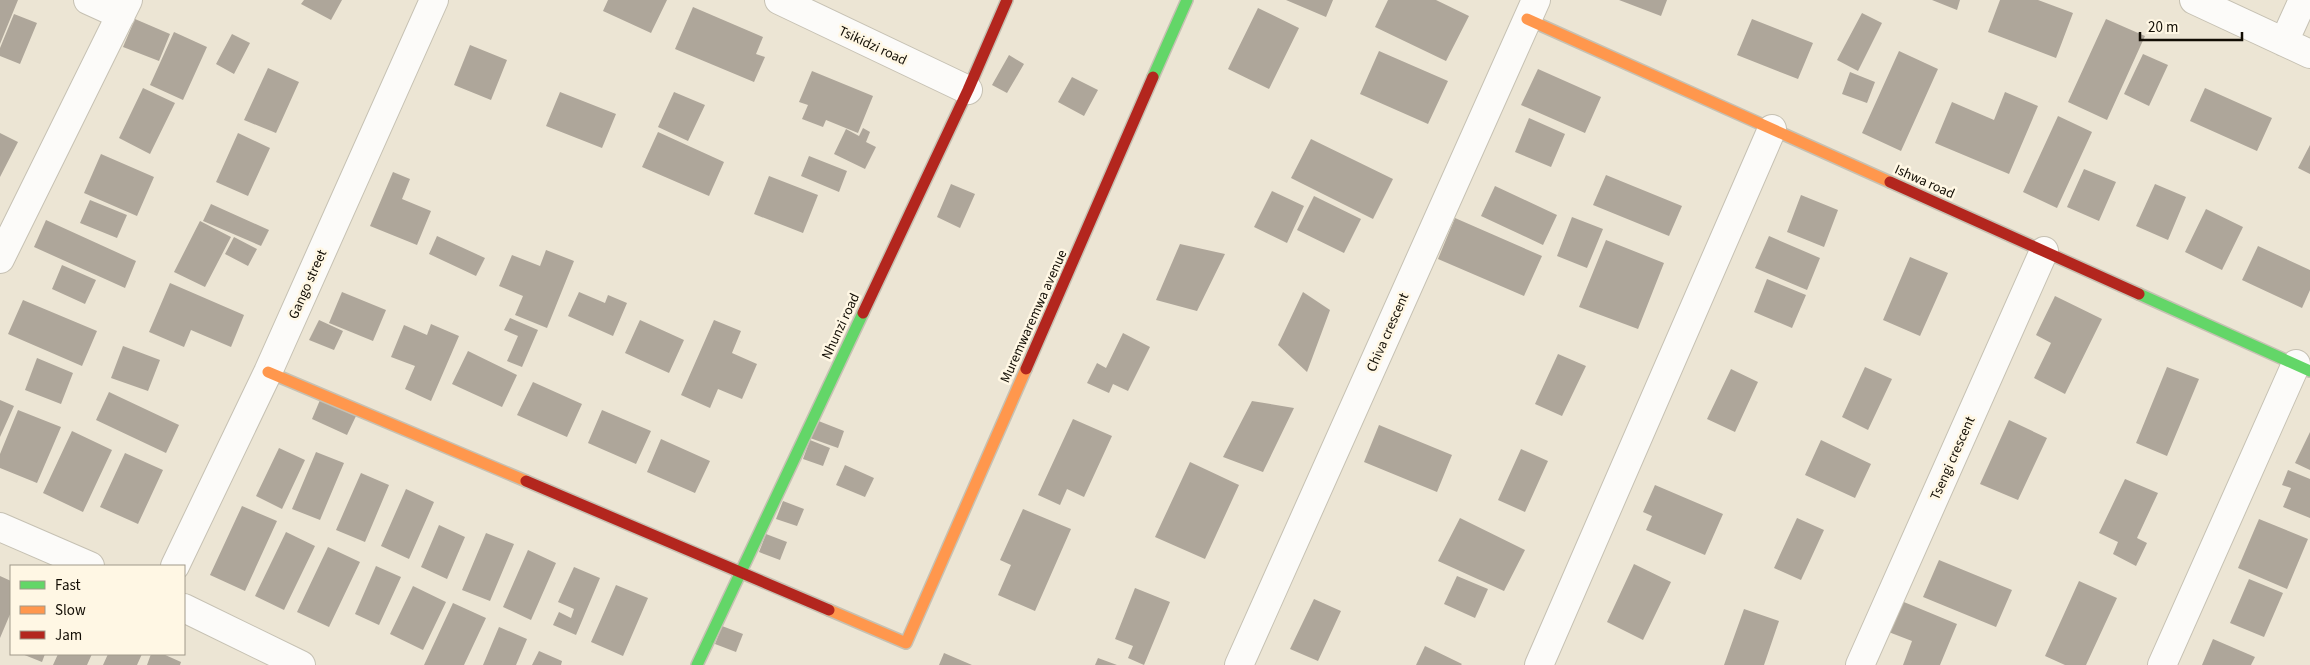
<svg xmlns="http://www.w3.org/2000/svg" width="2310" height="665" viewBox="0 0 2310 665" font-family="'Source Sans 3',sans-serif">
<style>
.building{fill:#aea69a}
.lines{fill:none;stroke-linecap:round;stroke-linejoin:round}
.street-casing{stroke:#c6c1b3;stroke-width:30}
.fast-casing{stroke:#c6c1b3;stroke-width:14}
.slow-casing{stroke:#c6c1b3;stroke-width:14}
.jam-casing{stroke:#c6c1b3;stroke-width:14}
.street{stroke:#fcfbf9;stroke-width:28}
.fast{stroke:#63d668;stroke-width:11}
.slow{stroke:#ff974d;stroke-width:11}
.jam{stroke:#b3261e;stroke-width:11}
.labels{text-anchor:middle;stroke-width:5;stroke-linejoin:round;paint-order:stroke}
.street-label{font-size:14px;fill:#120d04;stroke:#fff7e4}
</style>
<rect width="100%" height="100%" fill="#ece5d4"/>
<path class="building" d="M0,0H18L0,44Z
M304,0H342L331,20L301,4Z
M608,0H667L651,33L603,11Z
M1286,0H1333L1326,17Z
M1388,0H1436L1469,16L1446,61L1375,27Z
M1619,0H1667L1661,16Z
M1932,0H1960L1957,10Z
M2000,0H2038L2073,13L2056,58L1988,32Z
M693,7L763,37L756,54L765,57L754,82L675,49Z
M1258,8L1299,28L1269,89L1228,69Z
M1862,13L1882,23L1858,71L1837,60Z
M14,14L37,23L20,64L0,56V48Z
M135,19L170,34L159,61L123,47Z
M1752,19L1813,43L1798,79L1737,55Z
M2106,19L2145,36L2107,120L2068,102Z
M174,32L207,47L183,100L150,85Z
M232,34L250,43L234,74L216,64Z
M470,45L507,60L491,100L454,85Z
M1379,51L1448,81L1428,124L1360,94Z
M1899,51L1938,69L1901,151L1862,133Z
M2143,54L2168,65L2149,106L2124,94Z
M1009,55L1024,64L1007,93L992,85Z
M268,68L299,82L276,133L244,120Z
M1538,69L1601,97L1585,133L1521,105Z
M812,71L873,96L858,133L826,120L823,127L802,119L808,105L799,102Z
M1850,72L1875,82L1867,103L1842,94Z
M1072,77L1098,90L1084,116L1058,102Z
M143,88L175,103L150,154L119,138Z
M2205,88L2272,118L2257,151L2190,121Z
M560,92L616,114L602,148L546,126Z
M674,92L705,105L688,141L658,127Z
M2005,92L2038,106L2009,174L1935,143L1952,102L1994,120Z
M2058,116L2092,132L2057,208L2023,192Z
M1529,118L1565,134L1551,167L1515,152Z
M863,128L870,132L866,142L876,147L865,169L834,154L846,129L859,136Z
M658,132L724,162L709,196L642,167Z
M0,133L18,142L0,177Z
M238,133L270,148L248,196L216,182Z
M1311,139L1393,179L1373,219L1291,178Z
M2310,145V174L2298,168Z
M101,154L154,177L137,216L84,193Z
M809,156L847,171L839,192L801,176Z
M2084,169L2116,182L2099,221L2067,207Z
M393,172L410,179L402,199L431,211L417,245L370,226Z
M1606,175L1682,206L1669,236L1593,205Z
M769,176L818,195L803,233L754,214Z
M951,184L975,194L960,228L937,217Z
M2155,184L2186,197L2168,240L2136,226Z
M1495,186L1557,215L1543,245L1481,216Z
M1272,191L1304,206L1287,243L1254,227Z
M1801,195L1838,210L1824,247L1787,232Z
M1314,196L1361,219L1344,253L1297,230Z
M90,200L127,215L117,238L80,223Z
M211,204L269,230L261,246L203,221Z
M2206,209L2243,227L2222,270L2185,252Z
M1572,217L1603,229L1587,268L1557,256Z
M1455,218L1542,256L1524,296L1438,259Z
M46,220L136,261L125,288L34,247Z
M200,221L231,237L205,287L174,272Z
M437,236L485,258L476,276L429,254Z
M1769,236L1820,258L1807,290L1755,268Z
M234,237L257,249L248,266L225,254Z
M1606,240L1664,263L1638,329L1579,307Z
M1180,244L1225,254L1197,311L1156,300Z
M2258,246L2310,270V290L2302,308L2242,280Z
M546,250L574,261L547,328L515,315L523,296L499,286L512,255L540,266Z
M1910,257L1948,273L1920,336L1883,320Z
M62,265L96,280L85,304L52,289Z
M1767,279L1806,295L1792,328L1754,312Z
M170,283L244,315L231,347L191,330L184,347L149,332Z
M342,292L386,310L373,341L329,323Z
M579,292L605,303L608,295L627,303L613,336L568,316Z
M1303,292L1330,310L1307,372L1278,345Z
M2055,296L2102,319L2065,394L2034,378L2051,343L2036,335Z
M23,300L97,331L82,366L8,334Z
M510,318L538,330L522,367L507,361L518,336L504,330Z
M319,320L343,331L334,350L309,340Z
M640,320L684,340L669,373L625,353Z
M714,320L741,331L732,353L757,364L742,399L718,389L710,408L681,395Z
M431,324L459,336L431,401L405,389L415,366L391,357L404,325L427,335Z
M1123,333L1150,347L1128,391L1113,384L1109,393L1087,383L1097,363L1106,368Z
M123,346L160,360L148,391L111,378Z
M468,351L517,375L502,407L452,384Z
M1558,354L1586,366L1562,416L1535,404Z
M37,358L73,373L61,404L25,390Z
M1865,367L1892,379L1868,430L1842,417Z
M2167,367L2199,379L2167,456L2136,443Z
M1731,369L1758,382L1735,432L1707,419Z
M533,382L582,404L567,437L517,415Z
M109,392L179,425L166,453L96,420Z
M0,400L14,406L0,437Z
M320,400L356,416L347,435L312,419Z
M1252,401L1294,408L1263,472L1223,457Z
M18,410L61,427L37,483L0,468V454Z
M602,410L651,431L636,464L588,443Z
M1073,419L1112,436L1084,497L1067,489L1060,505L1038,495Z
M816,420L844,431L838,448L810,438Z
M2009,420L2047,438L2018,500L1980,484Z
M1379,425L1452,455L1437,492L1364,462Z
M72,431L112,450L83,512L43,493Z
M2310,432V470L2295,463Z
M661,439L710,461L695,493L647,472Z
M810,440L830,448L823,466L803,459Z
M1821,440L1871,464L1855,498L1805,475Z
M279,448L305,460L282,509L256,496Z
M1521,449L1548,461L1525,512L1498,500Z
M316,452L344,463L320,520L292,509Z
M125,453L163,470L138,524L100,507Z
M1190,462L1239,485L1205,559L1155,537Z
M845,465L874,478L865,497L836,485Z
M2288,470L2310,479V518L2283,507L2291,488L2282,485Z
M361,473L389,485L365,542L336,530Z
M2125,479L2158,493L2137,538L2147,543L2136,566L2113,554L2118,542L2099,533Z
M1655,485L1723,514L1705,555L1646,530L1652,516L1643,512Z
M406,489L434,502L409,559L381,546Z
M783,501L804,509L797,526L776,519Z
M242,506L277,521L245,591L210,575Z
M1023,509L1071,529L1035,611L998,595L1011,565L1000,560Z
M1460,518L1525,550L1504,591L1438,561Z
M1797,518L1824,530L1801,580L1774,568Z
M2259,519L2308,539L2287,589L2238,568Z
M439,525L465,537L447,579L421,567Z
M286,532L315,546L284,610L255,596Z
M486,533L514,544L490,601L462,590Z
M766,534L787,542L780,560L759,552Z
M328,547L360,562L329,627L297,612Z
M528,550L556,563L531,620L503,607Z
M1939,560L2012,590L1996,627L1923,597Z
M1634,564L1671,582L1643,640L1607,622Z
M376,566L401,577L379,625L355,614Z
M574,567L600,578L576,635L553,625L559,612L571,618L574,609L558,602Z
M0,576L11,581V612L0,638Z
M1457,576L1488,589L1475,618L1444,604Z
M2249,579L2283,593L2264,637L2230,623Z
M2079,581L2117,598L2086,665H2065L2045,656Z
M616,585L648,598L623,656L591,642Z
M413,586L446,602L423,650L390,634Z
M1135,588L1170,602L1144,665L1128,658L1133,646L1115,639Z
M1314,599L1341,611L1318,661L1290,649Z
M1899,600L1957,624L1940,665H1903L1912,641L1886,631Z
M453,603L486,618L464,665H424Z
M1744,609L1779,621L1764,665H1724Z
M722,626L743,634L736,652L715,644Z
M499,627L527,639L516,665H483Z
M2213,639L2255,657L2251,665H2202Z
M1425,646L1462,664L1461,665H1416Z
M539,651L562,661L561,665H532Z
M944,653L972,665H939Z
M22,654H45L42,662Z
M58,654H92L87,665H53Z
M108,654H142L137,665H103Z
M151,654H163L181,662L180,665H147Z
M1098,658L1117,665H1095Z"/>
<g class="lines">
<defs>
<path id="street" d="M88,0L121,15
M779,0L968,90
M2194,0L2310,54
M2284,42L2303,0
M0,259L128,0
M0,527L90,566
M175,566L268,372L434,0
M184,608L301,665
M1239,665L1536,0
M1539,665L1772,129
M1860,665L2044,251
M2162,665L2296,364"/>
<path id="fast" d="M1153,77L1187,0
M2139,294L2310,371
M697,665L863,313"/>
<path id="slow" d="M1527,19L1890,182
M268,372L526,481
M829,610L906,643L1026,369"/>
<path id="jam" d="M1890,182L2139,294
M863,313L968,90L1007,0
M1026,369L1153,77
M526,481L829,610"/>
</defs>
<use href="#street" class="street-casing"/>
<use href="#fast" class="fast-casing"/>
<use href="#slow" class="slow-casing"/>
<use href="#jam" class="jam-casing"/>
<use href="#street" class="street"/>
<use href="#fast" class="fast"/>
<use href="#slow" class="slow"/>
<use href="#jam" class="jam"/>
</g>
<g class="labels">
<g class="street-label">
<text transform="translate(873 45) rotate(25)" y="5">Tsikidzi road</text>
<text transform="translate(1925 181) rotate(24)" y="5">Ishwa road</text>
<text transform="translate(307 284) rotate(-66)" y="5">Gango street</text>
<text transform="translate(1033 316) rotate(-66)" y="5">Muremwaremwa avenue</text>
<text transform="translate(840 326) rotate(-65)" y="5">Nhunzi road</text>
<text transform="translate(1387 332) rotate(-66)" y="5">Chiva crescent</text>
<text transform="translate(1952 458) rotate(-66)" y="5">Tsengi crescent</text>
</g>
</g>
<rect x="10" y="565" width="175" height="90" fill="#fff7e4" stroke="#a0998a"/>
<rect x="20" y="581" width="25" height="8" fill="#63d668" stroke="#a0998a"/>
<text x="55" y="590" font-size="15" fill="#120d04">Fast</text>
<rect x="20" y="606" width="25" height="8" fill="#ff974d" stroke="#a0998a"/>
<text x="55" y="615" font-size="15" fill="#120d04">Slow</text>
<rect x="20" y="631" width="25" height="8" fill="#b3261e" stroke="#a0998a"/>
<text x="55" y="640" font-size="15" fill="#120d04">Jam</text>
<path d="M2140 32v8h102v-8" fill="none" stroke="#120d04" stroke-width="2.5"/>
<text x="2148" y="32" font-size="15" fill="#120d04" stroke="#fff7e4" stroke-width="4" paint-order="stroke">20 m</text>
</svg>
